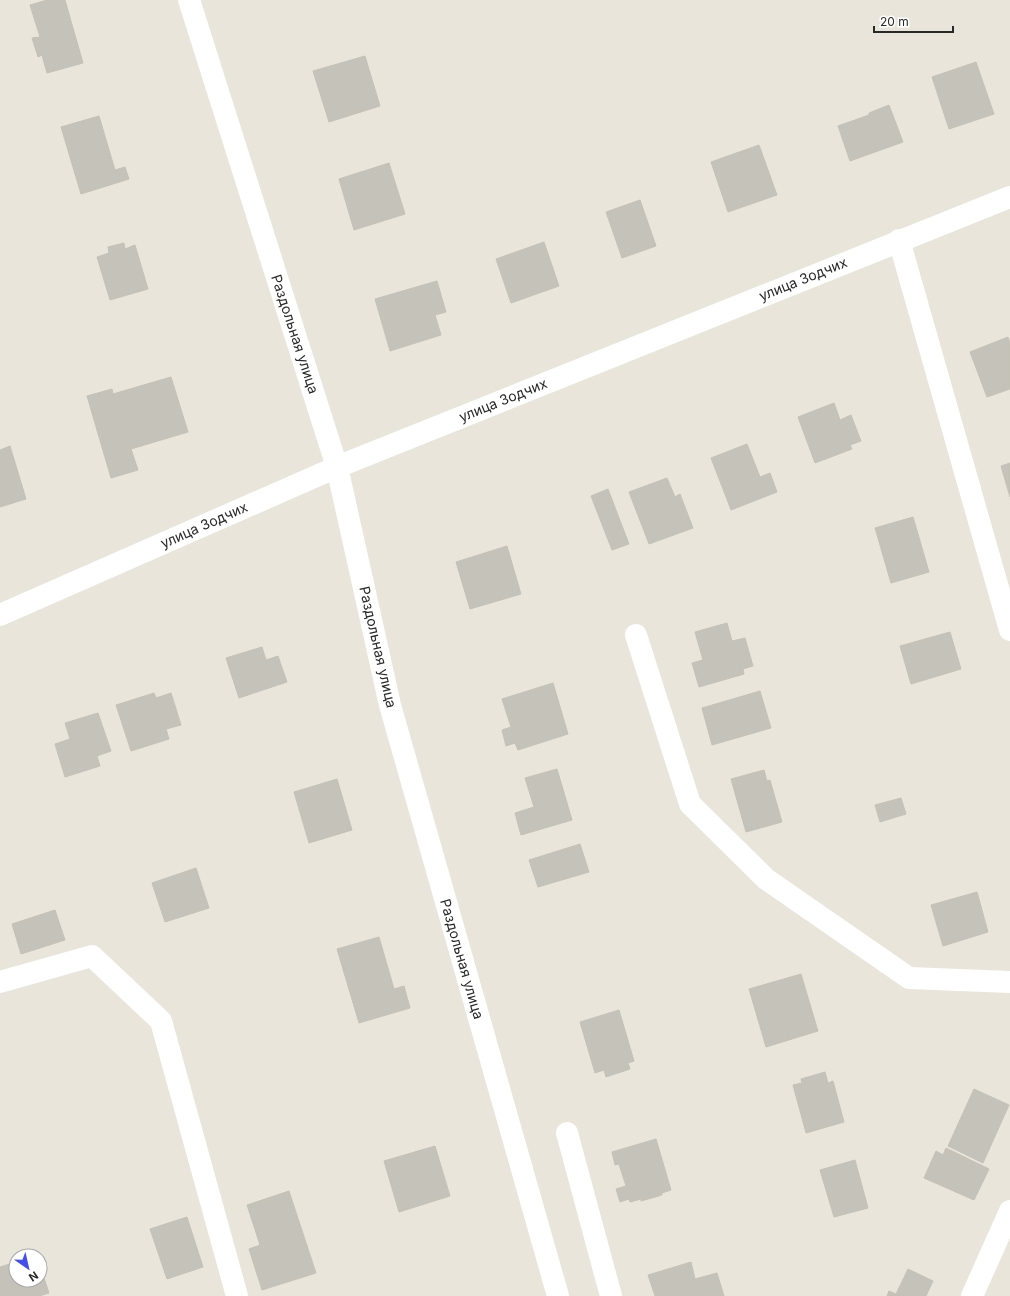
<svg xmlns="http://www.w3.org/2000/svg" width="1010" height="1296" viewBox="0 0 1010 1296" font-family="Inter,sans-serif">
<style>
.building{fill:#c5c2ba;stroke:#c5c1b5}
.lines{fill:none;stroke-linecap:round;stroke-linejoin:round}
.street{stroke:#fff;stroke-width:22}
.secondary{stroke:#fff;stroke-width:22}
.labels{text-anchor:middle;stroke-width:3;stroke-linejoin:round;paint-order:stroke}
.street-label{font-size:14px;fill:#282828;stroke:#fff}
</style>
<rect width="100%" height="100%" fill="#eae5db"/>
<path class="building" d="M47,0H65L83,63L47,73L42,55L38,57L32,38L40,37L30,5Z
M365,56L380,106L329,122L313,71Z
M976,62L994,114L949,129L932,77Z
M889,105L903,142L850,161L838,126L869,115V113Z
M99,116L115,170L125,167L129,179L81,194L61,127Z
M759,145L777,195L728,212L711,162Z
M389,163L405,214L354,230L339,179Z
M640,200L656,246L622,258L606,212Z
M544,242L559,286L511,303L496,259Z
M124,243L125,249L135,245L148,289L110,300L97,257L109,253L108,247Z
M437,281L446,312L435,315L441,335L390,351L375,299Z
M1008,337L1010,343V389L987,397L970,352Z
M171,377L188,432L131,449L138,470L111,478L87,396L112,389L113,394Z
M834,403L840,420L851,415L861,441L850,445L852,449L815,463L798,417Z
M747,444L760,477L770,473L777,492L731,510L711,458Z
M10,446L26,499L0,507V450Z
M1010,463V497L1001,466Z
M667,478L675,497L680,494L693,528L649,544L629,492Z
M608,489L629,544L612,550L591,496Z
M913,517L929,572L891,583L875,528Z
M507,546L521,594L470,609L456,562Z
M727,623L732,641L745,638L753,666L743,669L744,674L699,687L692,663L703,660L695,632Z
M950,632L961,669L911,684L900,646Z
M262,647L266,660L278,656L287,682L239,698L226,658Z
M553,683L568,734L518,750L515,743L506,746L502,730L511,727L502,699Z
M760,691L771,728L712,745L702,708Z
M154,693L156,698L171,693L181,725L166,729L169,739L131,751L116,705Z
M98,713L111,751L97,756L100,766L65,777L55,744L70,739L65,723Z
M557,769L572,820L521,835L515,813L534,807L525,778Z
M764,770L767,781L770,780L782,822L746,832L731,779Z
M337,779L352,830L309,843L294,792Z
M901,798L906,814L880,822L875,805Z
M580,844L589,872L538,887L529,860Z
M196,868L209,908L165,922L152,883Z
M977,892L988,932L943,946L931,905Z
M55,910L65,940L21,954L12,924Z
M379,937L394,989L404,986L410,1008L359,1023L337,949Z
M801,974L818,1031L766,1047L749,989Z
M619,1010L634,1061L628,1063L630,1069L606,1077L604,1070L595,1073L580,1022Z
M825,1072L828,1083L833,1081L844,1122L806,1133L793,1085L802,1083L801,1079Z
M974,1089L1009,1105L983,1163L948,1146Z
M656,1139L671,1190L662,1193V1195L641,1201V1199L630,1202L629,1199L620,1202L616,1189L626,1186L619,1164L615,1165L612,1152Z
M435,1146L450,1196L399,1212L384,1161Z
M946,1148L989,1169L974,1200L924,1178L936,1151L943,1155Z
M855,1160L868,1208L834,1217L820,1170Z
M289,1191L316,1273L262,1290L249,1249L260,1245L247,1205Z
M187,1217L203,1267L167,1279L150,1229Z
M16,1262V1280H40V1266L49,1293L39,1296H0V1267Z
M691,1262L695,1279L717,1273L724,1296H655L648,1275Z
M908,1269L933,1281L926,1296H887L889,1291L896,1294Z"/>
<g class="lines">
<path class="street" d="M189,0L337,467L390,705L558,1296
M899,240L1010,630
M636,635L690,804L766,879L909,978L1010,982
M0,982L92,956L161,1021L237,1296
M567,1133L611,1296
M972,1296L1010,1211"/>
<path class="secondary" d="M0,615L337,467L1010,197"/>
</g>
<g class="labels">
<g class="street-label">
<text transform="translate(803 279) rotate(-22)" y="5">улица Зодчих</text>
<text transform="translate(295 334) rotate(72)" y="5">Раздольная улица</text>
<text transform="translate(503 400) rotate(-22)" y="5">улица Зодчих</text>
<text transform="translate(204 525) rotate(-24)" y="5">улица Зодчих</text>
<text transform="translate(378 647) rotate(77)" y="5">Раздольная улица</text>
<text transform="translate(462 959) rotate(74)" y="5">Раздольная улица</text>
</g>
</g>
<g transform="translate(28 1268) rotate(146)"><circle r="19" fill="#ffffff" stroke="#a9a9a9"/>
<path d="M0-3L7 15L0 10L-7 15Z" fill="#444fee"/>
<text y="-6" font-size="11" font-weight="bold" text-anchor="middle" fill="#282828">N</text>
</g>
<path d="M874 26v6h79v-6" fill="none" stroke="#282828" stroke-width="2"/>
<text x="880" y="26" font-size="12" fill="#282828" stroke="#ffffff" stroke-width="3" paint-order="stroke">20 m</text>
</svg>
